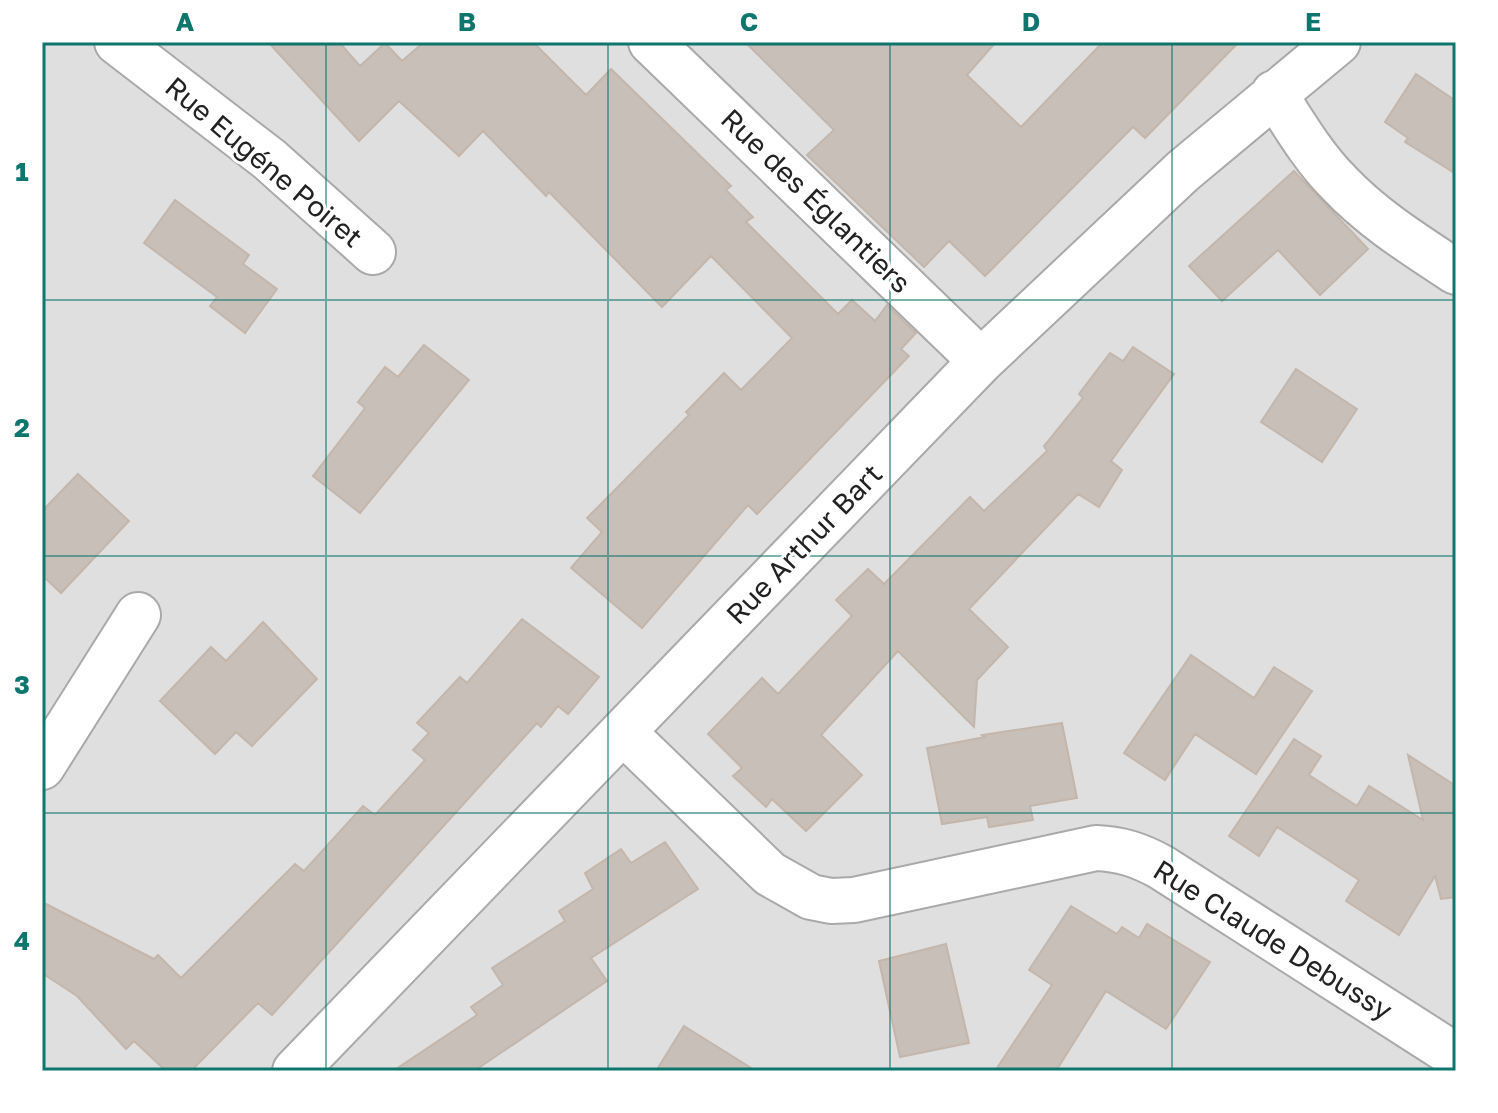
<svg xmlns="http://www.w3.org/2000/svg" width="1498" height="1113" viewBox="0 0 1498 1113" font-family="'Golos Text',sans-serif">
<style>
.residential{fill:#e0dfdf}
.building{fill:#c7bfb8;stroke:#c4b6ab;stroke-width:2}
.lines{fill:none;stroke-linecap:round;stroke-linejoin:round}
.minor-casing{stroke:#a9a9a9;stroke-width:48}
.minor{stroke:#fff;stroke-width:44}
.grid{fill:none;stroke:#0f766e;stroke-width:2;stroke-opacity:0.55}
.labels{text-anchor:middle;stroke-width:6;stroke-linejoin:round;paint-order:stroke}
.street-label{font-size:28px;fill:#222;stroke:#fff}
.neatline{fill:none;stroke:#0f766e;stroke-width:3}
.grid-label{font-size:26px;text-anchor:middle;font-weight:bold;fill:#0f766e}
</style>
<rect width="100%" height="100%" fill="#f2efe9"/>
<path class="residential" d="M42,42H1456V1071H42Z"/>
<path class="building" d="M268,42H339L360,66L385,43L402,61L424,42H533L586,95L611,69L731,186L726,190L753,217L746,222L838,314L852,300L875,321L887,305L916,333L901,349L909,356L757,514L748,505L642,628L571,568L602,532L587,518L689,415L686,412L724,373L741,390L792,338L711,256L662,307L549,192L546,196L483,131L459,156L399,101L359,141Z
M745,42H996L967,75L1021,127L1103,42H1239L1145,138L1133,127L985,276L949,241L924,267L807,155L834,130Z
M1416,74L1456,101V174L1405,142L1408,138L1385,122Z
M1294,171L1368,249L1320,295L1278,250L1222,301L1189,266Z
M175,200L249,255L243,264L277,289L245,333L210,306L217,297L144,243Z
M424,345L469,380L360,513L313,476L365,408L358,402L385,367L398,377Z
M1133,347L1174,374L1111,461L1122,470L1099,507L1078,494L969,609L1008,647L977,680L974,727L898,651L821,735L862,775L806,831L772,799L766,807L733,776L742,768L708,734L762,678L778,694L852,616L836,600L868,569L884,584L970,497L984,511L1047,451L1044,446L1083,398L1079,394L1110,353L1123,361Z
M1296,369L1357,409L1322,462L1261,422Z
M78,474L129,521L61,593L42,575V511Z
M522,619L599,677L568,714L558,706L541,727L537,723L272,1015L258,1003L191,1071H166L134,1041L126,1049L77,996L42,973V902L154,959L158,955L181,978L295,864L304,871L363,806L375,815L425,760L413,750L429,733L417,723L460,677L467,683Z
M263,622L317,679L252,746L236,732L215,754L160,701L211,647L226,661Z
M1191,655L1254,698L1274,667L1312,691L1256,774L1195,734L1165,780L1124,753Z
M1062,723L1077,798L1030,806L1033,820L989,827L987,817L942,824L927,748L985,737L982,735Z
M1294,739L1321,756L1309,775L1357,806L1369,786L1423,820L1408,755L1456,786V897L1441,899L1435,876L1399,935L1346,901L1359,880L1277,827L1259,856L1229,836Z
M665,842L698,889L591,958L607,981L474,1071H393L477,1015L471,1007L503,985L492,968L565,921L559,911L593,889L585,873L621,849L631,863Z
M1071,906L1117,934L1122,927L1139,938L1147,924L1210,962L1166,1029L1106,991L1056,1071H995L1052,985L1029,970Z
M946,944L969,1043L900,1057L879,961Z
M684,1026L756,1071H656Z"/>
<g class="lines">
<defs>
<path id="minor" d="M117,42L269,159L373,252
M651,42L981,361
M1274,93C1294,124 1313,157 1339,183C1373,219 1415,245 1456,272
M623,732L770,874L811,897L831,901L854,900L1096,848C1121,849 1139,855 1161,867L1456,1056
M42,767L138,615
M295,1071L981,361L1183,171L1338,42"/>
</defs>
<use href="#minor" class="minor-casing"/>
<use href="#minor" class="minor"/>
</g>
<path class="grid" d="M326,42V1071M608,42V1071M890,42V1071M1172,42V1071M42,300H1456M42,556H1456M42,813H1456"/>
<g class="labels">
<g class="street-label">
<text transform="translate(264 162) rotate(40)" y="10">Rue Eugéne Poiret</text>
<text transform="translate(816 201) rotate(44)" y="10">Rue des Églantiers</text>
<text transform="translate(804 544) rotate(-46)" y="10">Rue Arthur Bart</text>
<text transform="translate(1273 940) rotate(32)" y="10">Rue Claude Debussy</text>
</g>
</g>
<rect width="1498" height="1113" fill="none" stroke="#ffffff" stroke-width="88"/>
<rect x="44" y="44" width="1410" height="1025" class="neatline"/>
<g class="grid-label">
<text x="185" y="31">A</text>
<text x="467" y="31">B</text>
<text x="749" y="31">C</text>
<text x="1031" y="31">D</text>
<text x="1313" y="31">E</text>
<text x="22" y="181">1</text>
<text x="22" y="437">2</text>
<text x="22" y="694">3</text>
<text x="22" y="950">4</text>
</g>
</svg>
